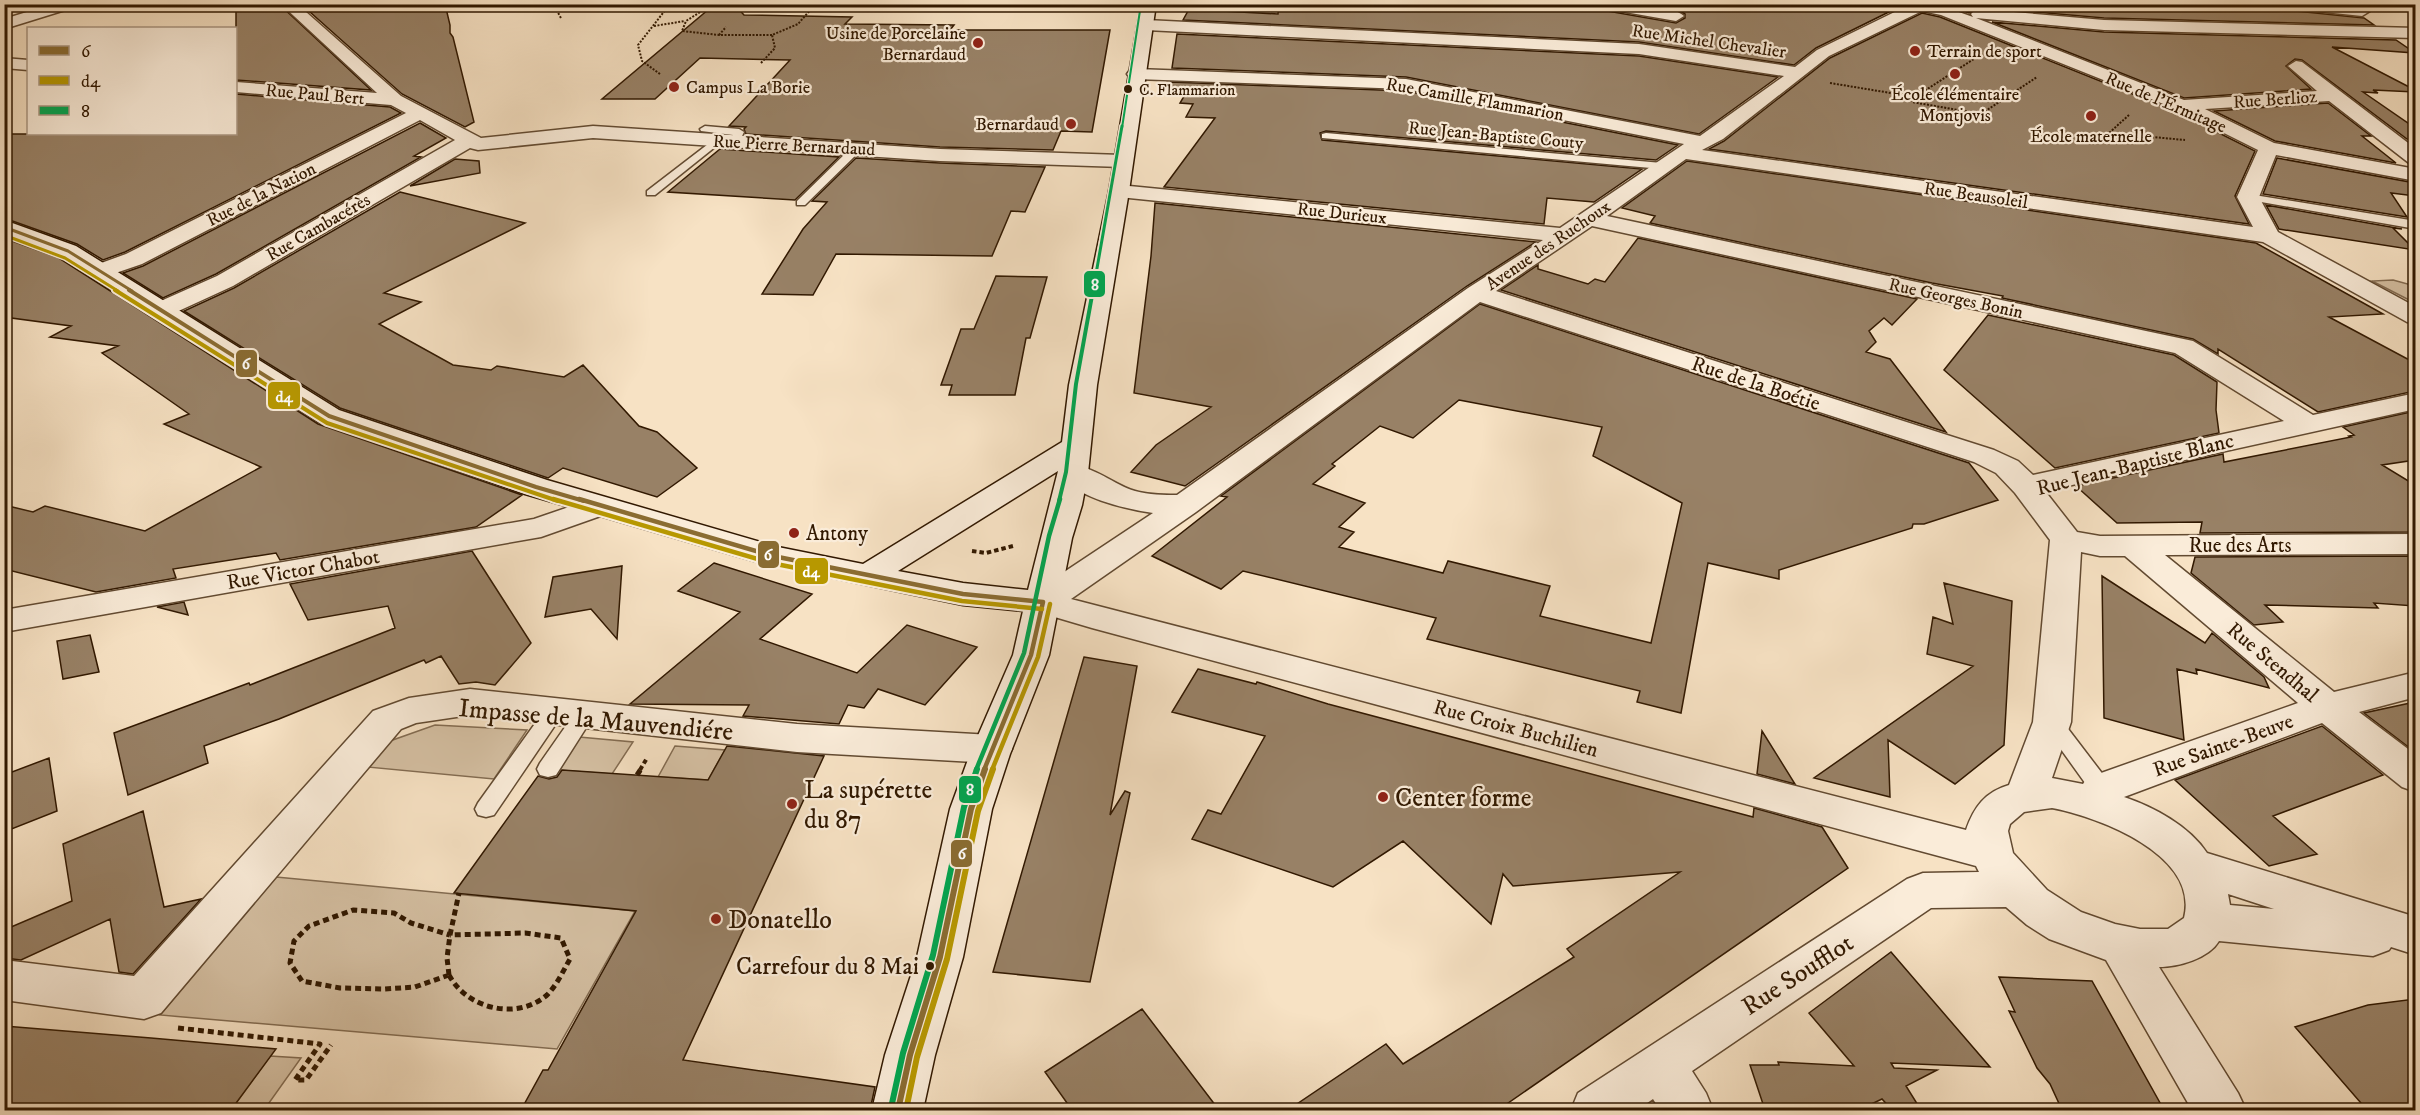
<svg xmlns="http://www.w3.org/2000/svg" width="2420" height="1115" viewBox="0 0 2420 1115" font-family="'IM FELL DW Pica',serif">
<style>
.green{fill:#d5c0a3;stroke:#836c52;stroke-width:1.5}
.building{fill:#988166;stroke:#311800;stroke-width:1.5;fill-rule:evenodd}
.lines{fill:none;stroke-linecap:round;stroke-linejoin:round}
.lane-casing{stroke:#624a31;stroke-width:3}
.street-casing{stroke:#624a31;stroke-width:3}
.secondary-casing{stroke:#311800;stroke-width:3}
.path-far2{stroke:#311800;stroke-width:2;stroke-dasharray:2 1.5;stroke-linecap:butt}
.path-far1{stroke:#311800;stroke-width:4;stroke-dasharray:4.5 3;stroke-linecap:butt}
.path{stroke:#311800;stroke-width:5;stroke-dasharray:6 4;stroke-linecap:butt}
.lane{fill:#faecd9;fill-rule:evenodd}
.street{fill:#faecd9;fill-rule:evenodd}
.secondary{fill:#faecd9;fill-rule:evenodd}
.bus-1-far3-casing{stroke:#faecd9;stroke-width:6}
.bus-1-far2-casing{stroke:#faecd9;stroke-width:8}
.bus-1-far1-casing{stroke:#faecd9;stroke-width:9}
.bus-1-casing{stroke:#faecd9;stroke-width:10}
.bus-2-far3-casing{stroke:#faecd9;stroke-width:6}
.bus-2-far2-casing{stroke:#faecd9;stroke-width:8}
.bus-2-far1-casing{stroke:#faecd9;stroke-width:9}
.bus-2-casing{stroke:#faecd9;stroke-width:10}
.bus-3-far4-casing{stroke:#faecd9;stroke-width:4.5}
.bus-3-far3-casing{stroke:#faecd9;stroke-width:6}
.bus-3-far2-casing{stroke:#faecd9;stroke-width:8}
.bus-3-far1-casing{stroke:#faecd9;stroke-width:9}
.bus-3-casing{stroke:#faecd9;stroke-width:10}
.bus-1-far3{stroke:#8a6c32;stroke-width:3}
.bus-1-far2{stroke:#8a6c32;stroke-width:4}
.bus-1-far1{stroke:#8a6c32;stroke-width:4.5}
.bus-1{stroke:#8a6c32;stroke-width:6}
.bus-2-far3{stroke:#b79800;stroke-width:3}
.bus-2-far2{stroke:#b79800;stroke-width:4}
.bus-2-far1{stroke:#b79800;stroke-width:4.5}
.bus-2{stroke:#b79800;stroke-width:6}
.bus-3-far4{stroke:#00a650;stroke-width:2}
.bus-3-far3{stroke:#00a650;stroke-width:3}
.bus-3-far2{stroke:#00a650;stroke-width:4}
.bus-3-far1{stroke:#00a650;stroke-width:4.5}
.bus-3{stroke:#00a650;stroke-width:6}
.poi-dot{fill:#8f2418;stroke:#faecd9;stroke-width:2}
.bus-dot{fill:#311800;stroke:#faecd9;stroke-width:2}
.labels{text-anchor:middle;stroke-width:4.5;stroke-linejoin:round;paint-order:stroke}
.far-bus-label{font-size:16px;fill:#311800;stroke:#faecd9;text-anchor:start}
.far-poi-label{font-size:18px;fill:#311800;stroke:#faecd9;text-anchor:end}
.far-street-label{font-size:18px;fill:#311800;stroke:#faecd9}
.street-label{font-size:21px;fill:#311800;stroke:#faecd9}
.poi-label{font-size:21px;fill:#311800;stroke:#faecd9;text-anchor:start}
.near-bus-label{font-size:24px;fill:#311800;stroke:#faecd9;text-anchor:end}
.near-street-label{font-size:26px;fill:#311800;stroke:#faecd9}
.near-poi-label{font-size:26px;fill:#311800;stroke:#faecd9;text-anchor:start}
.line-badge{stroke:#faecd9;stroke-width:2}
.badge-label{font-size:16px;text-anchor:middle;font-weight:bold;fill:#fff}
</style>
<rect width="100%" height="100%" fill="#f7e2c4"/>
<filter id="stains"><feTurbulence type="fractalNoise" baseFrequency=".00333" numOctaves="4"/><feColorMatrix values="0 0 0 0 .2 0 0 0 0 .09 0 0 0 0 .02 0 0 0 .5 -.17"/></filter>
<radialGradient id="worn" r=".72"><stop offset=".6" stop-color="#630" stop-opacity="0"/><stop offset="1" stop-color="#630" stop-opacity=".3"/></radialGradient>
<path class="green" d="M2393,280L2415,286V303L2372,281Z
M435,725L527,730L494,779L367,767L390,741Z
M579,737L633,742L612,774L558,770Z
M675,746L725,750L708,780L658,777Z
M276,877L635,911L557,1049L160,1015Z
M270,1056L301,1058L264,1110H231Z"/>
<path class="building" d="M236,4H279L371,90L236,80Z
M301,4H445L450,25V33L453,37L474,122L465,127L402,94Z
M715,4H734L744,15L852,17L845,24L954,25L950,30H1110L1092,132L1061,131L1053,150L940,147L746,134L744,129L746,127L729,126L790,60L700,58L655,99H602Z
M1279,4H1593L1602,10L1676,23L1685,18V14L1678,10L1654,4H1905L1816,48L1794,65L1639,42L1183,20L1188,11L1203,10L1278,14Z
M1944,4H2015L2078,10L2075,5L2118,8L2116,4L2256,5L2279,6L2286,10L2364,18L2374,25L2104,18L1979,7L1969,13Z
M1922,13L1940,17L2175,111L2255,151L2235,196L2249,224L1709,149L1724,141L1830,58Z
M1992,22L2104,32L2396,40L2415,53L2332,47L2415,90V92L2373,90L2378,93L2363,92L2415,128V140L2407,139L2302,60L2295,59L2286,66L2311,89L2184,98Z
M1177,34L1639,56L1778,77L1699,134L1406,77L1172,68Z
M1170,82L1406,91L1678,145L1656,160L1326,131L1320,133L1322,140L1642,169L1594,202L1547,198L1544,224L1164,187L1215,118L1186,117L1193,104L1180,103L1186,93L1168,92Z
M236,94L390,107L401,113L125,252L103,260L77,244L4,218V134H236Z
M2328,103L2371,136H2362L2396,163L2275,141L2214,111Z
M420,123L446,138L414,156L421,157L216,274L163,298L123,273L143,266Z
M720,149L839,157L795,200L668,192Z
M856,158L940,163L1045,167L1025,212L1011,211L992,256L836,254L813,295L762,294L803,229L827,202L812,201Z
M2277,158L2415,183V196L2391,193L2407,217L2263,194Z
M455,159L479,161L480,173L410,186Z
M1687,161L2256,243L2383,314L2329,317L2415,363V391L2318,412L2218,349V354L2193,339L2002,298L2003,296L1932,283L1650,223L1655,216L1622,208Z
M400,192L525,223L384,293L421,302L379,324L453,365L491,370L497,366L564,377L583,365L639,426L657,432L697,468L657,497L563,468L548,478L340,408L184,311L234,288Z
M1155,203L1536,242L1467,286L1185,486L1131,472L1156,445L1211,407L1134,393L1151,256Z
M2266,205L2402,229L2393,228L2415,250L2279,229Z
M4,238L59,258L318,424L522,495L476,527L280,560L276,553L173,569L176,578L96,592L4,569V505L33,512L45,506L145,531L261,467L164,424L189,414L102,353L118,346L50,337L71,326L4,317Z
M1638,238L1917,299L1892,325L1884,318L1869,331L1876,342L1866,352L1890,359L1946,432L1501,290L1538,265V269L1588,284L1595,279L1605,282Z
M996,276L1047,277L1030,338H1026L1015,395H949L952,385H941L961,329H974Z
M1480,304L1969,463L1998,500L1924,524H1913L1912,528L1779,570V579L1708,563L1681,713L1637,702L1640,691L1427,639L1436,618L1243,571L1221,589L1152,556L1227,497L1221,496ZM1459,400L1602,427L1593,456L1682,503L1651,643L1540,616L1550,586L1448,561L1443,573L1339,547L1354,532L1339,527L1365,503L1313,484L1335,466L1332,464L1380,426L1413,438Z
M1988,315L2174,355L2217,382L2216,410L2219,433L2055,468L1944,370Z
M2415,411V460L2382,465L2415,485V532L2200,533L2202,522L2117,523L2076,486L2223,454L2224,462L2351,437L2349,436L2354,435L2343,427Z
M472,551L531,643L495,685L476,682L459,684L441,656L426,663L424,660L279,719L204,746L208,763L128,795L114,733L249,683L250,685L395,628L388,606L308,620L290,584Z
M2415,556V606L2374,603L2378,608L2265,605L2283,622L2254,625L2191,573L2195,557Z
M714,563L812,594L760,639L857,673L907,625L977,647L925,705L878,689L864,708L848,705L839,724L743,716L749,705L630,704L740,612L678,591Z
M622,566L617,639L591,609L545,617L553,577Z
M2102,576L2205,643L2212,633L2264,677L2269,688L2196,669L2197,674L2177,669L2184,740L2104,718Z
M1944,583L2012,601L2004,745L1955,784L1888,740L1890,797L1814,778L1973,666L1927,654L1933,617L1953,624Z
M184,602L188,615L157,607Z
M90,635L99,672L63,679L57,641Z
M1084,657L1137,666L1110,815L1125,791L1130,793L1090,982L993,972Z
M1198,669L1256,684L1257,682L1328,704L1753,817L1754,808L1822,827L1848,868L1498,1110H1288L1386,1044L1403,1064L1574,957L1567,949L1680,872L1513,886L1503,874L1491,924L1403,841L1333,887L1192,839L1208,810L1221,814L1265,736L1172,712Z
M2415,702V752L2364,713Z
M2322,726L2383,775L2273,816L2317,854L2269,866L2175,780Z
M1762,731L1795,784L1757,774Z
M727,746L824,756L683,1060L875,1087L870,1110H521L543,1070H548L636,911L454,893L538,776L549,779L557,777L562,770L708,780Z
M49,758L57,811L4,832V775Z
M143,811L164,907L201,899L133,974L119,972L110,919L21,960L4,958V930L72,901L63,844Z
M1891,952L1990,1067L1891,1063L1894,1068L1937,1070L1906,1086L1921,1110H1892L1882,1099L1859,1110H1765L1750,1065H1779L1778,1062L1854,1066L1809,1013Z
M1999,977L2092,981L2164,1110H2062L2050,1084L2037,1068L2009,1011L2015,1012Z
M2415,999V1110H2367L2295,1027L2368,1005Z
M1142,1009L1219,1110H1072L1045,1072Z
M4,1026L151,1038L276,1049L231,1110H4Z"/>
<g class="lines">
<defs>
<path id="lane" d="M17,4H30L4,14V9Z
M705,126L739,129L744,132L738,144L734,145L729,142L733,135L701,131L700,129Z
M1326,133L1662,163L1667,166L1662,169L1322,138V134Z
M716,138L721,141L720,143L655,195H647V191Z
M856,146L860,147V151L805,205H797V201L852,147Z
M2248,194L2416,221V229L2244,199L2242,197Z
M554,705L561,707L564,712L494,815L486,817L478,815L475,809L478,803L547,707Z
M584,708L591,710L594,715L591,720L556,775L548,777L540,775L537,769L540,763L577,710Z
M2052,715L2059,717L2114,789L2117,795L2114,801L2106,803L2098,801L2045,727L2042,722L2045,717Z"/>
<path id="street" d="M53,4H77L75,7L4,29V19Z
M281,4H297L401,96L481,138L593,126L940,149L1122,155L1129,157L1132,161L1129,165L1122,167L940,161L593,138L478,150L470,148L233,286L172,314L163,316L154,314L151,309L154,304L217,276L455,140L420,120L142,264L101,278L93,276L89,271L93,266L126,254L406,113L391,105L236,92V82L377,93Z
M1595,4C1612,4 1673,4 1684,16L1676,21L1602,8Z
M1911,4H1936L1973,17L1971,14L1974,11L1979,9L2104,20L2416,28V38L2104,30L1976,18L2184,100L2317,91L2288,66L2296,61L2302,62L2416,149V165L2409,163L2329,101L2205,109L2274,143L2416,169V181L2276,155L2259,197L2278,232L2416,307V324L2407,322L2263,242L1686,159L1607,216L2193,341L2313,415L2416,393V409L2045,491L2077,532L2100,536L2416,534V554L2165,555L2334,692L2416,672V697L2359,712L2416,755V792L2402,787L2322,723L2124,797C2154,807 2189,826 2207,853L2416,917V955L2391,947L2389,950L2373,956L2219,941C2209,958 2179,967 2159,967L2238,1093L2246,1110H2192L2106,960L2049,939L2027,925L2006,907L1931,908L1692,1071L1706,1093L1713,1110H1660L1653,1099L1637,1110H1571L1578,1093L1907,879L1923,873L1979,872L1976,866L1092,628L1031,610L1026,602L1031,594L1153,513C1125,509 1074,497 1058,473L1062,467C1088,460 1111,484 1135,491C1149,495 1164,495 1177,495L1468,288L1543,240L1119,197L1112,195L1109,191L1112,187L1119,185L1560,228L1684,144L1406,89L1136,79L1130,78L1127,74L1130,70L1136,69L1406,79L1700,136L1784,76L1639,54L1146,30L1138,25L1146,20L1639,44L1795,67L1817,50ZM1922,11L1941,15L2176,109L2258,150L2237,197L2253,227L1702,150L1723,139L1829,56ZM1592,226L2175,353L2284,421L2033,475L2018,461L1994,450L1496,291ZM1480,302L1974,462L1996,473L2015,493L2050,540L2033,722L2009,785C1985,792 1974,807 1966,830L1071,599L1196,512ZM2081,552L2100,556H2125L2298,703L2087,778L2083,784L2052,778L2071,722ZM2052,808C2099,817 2200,855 2184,918L2168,929H2140L2115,924L2081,912L2047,890L2013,853L2008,831L2010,824L2024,812ZM2228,894L2274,909L2230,905Z
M2279,4C2297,4 2359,0 2370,11L2362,16L2286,8Z
M4,58L28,60V70L4,68Z
M598,497L609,499L614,506L609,513L541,537L4,632V610L534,519Z
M470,689L797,724L992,735L1006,739L1012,749L1006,759L992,763L797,752L470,715L416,723L401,729L161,1013L144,1019L4,1000V960L134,976L373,711L409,698Z"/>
<path id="secondary" d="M1141,4H1156L1129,191L1097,385L1088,473L1082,505L1072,538L1049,655L1010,754L992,809L963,957L935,1055L923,1110H872L885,1055L917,957L950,809L970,754L1013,655L1023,611L963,605L761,563L525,494L319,422L60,256L4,235V220L76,246L339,410L547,480L778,547L863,564L1062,442L1069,385L1109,191ZM1058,471L1028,590L963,583L898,571Z"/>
</defs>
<use href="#lane" class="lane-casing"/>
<use href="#street" class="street-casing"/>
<use href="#secondary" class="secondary-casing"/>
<path class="path-far2" d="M553,4L561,18
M654,26L685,21
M719,35L726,27
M772,35H719L682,31L686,21L705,9L813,7
M761,63L775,48L772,35L798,24L812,8
M660,74L642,61L638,45L670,4
M1830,83L1915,97L1980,55
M1915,97L1912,102L1981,114L2037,77
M2129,115L2109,133L2185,140"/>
<path class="path-far1" d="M972,551L986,553L1013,546
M640,770L647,758"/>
<path class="path" d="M637,775L641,769
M450,935L459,893
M449,975C467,1009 517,1021 547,995C557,985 563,971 570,959L561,938L525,933L450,935
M449,975L415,987L385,989L340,988L302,981L290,963L294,941L309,926L353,910L394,913L411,923L450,935
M449,975L447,958L450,935
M178,1028L320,1044L295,1080H306L331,1045"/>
<use href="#lane" class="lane"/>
<use href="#street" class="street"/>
<use href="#secondary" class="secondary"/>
<defs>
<path id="bus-1-far3" d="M4,227L68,251L132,291"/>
<path id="bus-1-far2" d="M129,290L329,416L536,487L584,501"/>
<path id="bus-1-far1" d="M579,499L773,556L963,594L1043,602
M984,770L1031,655L1043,602"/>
<path id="bus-1" d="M898,1110L910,1055L940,957L971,809L985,769"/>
<path id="bus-2-far3" d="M4,235L65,258L118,291"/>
<path id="bus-2-far2" d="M115,290L327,423L558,501"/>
<path id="bus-2-far1" d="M553,499L771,563L962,601L1042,609
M992,770L1038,657L1050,604"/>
<path id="bus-2" d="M906,1110L917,1057L947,959L978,811L993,769"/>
<path id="bus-3-far4" d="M1122,128L1141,4"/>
<path id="bus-3-far3" d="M1093,291L1122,126"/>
<path id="bus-3-far2" d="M1059,501L1066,472L1076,384L1093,290"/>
<path id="bus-3-far1" d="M976,770L1024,653L1049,536L1060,499"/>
<path id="bus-3" d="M891,1108L903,1053L933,955L964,807L977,769"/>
</defs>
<use href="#bus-1-far3" class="bus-1-far3-casing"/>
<use href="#bus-1-far2" class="bus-1-far2-casing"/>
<use href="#bus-1-far1" class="bus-1-far1-casing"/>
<use href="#bus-1" class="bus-1-casing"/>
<use href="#bus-2-far3" class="bus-2-far3-casing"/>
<use href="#bus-2-far2" class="bus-2-far2-casing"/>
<use href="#bus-2-far1" class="bus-2-far1-casing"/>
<use href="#bus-2" class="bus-2-casing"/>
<use href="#bus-3-far4" class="bus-3-far4-casing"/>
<use href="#bus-3-far3" class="bus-3-far3-casing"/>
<use href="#bus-3-far2" class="bus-3-far2-casing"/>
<use href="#bus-3-far1" class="bus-3-far1-casing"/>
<use href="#bus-3" class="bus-3-casing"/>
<use href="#bus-1-far3" class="bus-1-far3"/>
<use href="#bus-1-far2" class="bus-1-far2"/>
<use href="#bus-1-far1" class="bus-1-far1"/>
<use href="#bus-1" class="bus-1"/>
<use href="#bus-2-far3" class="bus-2-far3"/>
<use href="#bus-2-far2" class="bus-2-far2"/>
<use href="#bus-2-far1" class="bus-2-far1"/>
<use href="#bus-2" class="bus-2"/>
<use href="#bus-3-far4" class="bus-3-far4"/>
<use href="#bus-3-far3" class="bus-3-far3"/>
<use href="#bus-3-far2" class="bus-3-far2"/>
<use href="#bus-3-far1" class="bus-3-far1"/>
<use href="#bus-3" class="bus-3"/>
</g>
<g class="poi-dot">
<circle cx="978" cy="43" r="6"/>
<circle cx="1915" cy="51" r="6"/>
<circle cx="1955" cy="74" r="6"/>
<circle cx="674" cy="87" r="6"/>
<circle cx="2091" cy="116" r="6"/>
<circle cx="1071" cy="124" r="6"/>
<circle cx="794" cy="533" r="6"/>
<circle cx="1383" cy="797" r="6"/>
<circle cx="792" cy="804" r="6"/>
<circle cx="716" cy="919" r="6"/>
</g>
<g class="bus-dot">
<circle cx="1128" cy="89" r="5"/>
<circle cx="930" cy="966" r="5"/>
</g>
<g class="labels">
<g class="far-bus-label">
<text x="1139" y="95">C. Flammarion</text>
</g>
<g class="far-poi-label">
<text x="966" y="39">Usine de Porcelaine<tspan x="966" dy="21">Bernardaud</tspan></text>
<text x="1927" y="57" text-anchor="start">Terrain de sport</text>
<text x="686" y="93" text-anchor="start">Campus La Borie</text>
<text x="1955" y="100" text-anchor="middle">École élémentaire<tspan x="1955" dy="21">Montjovis</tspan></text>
<text x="1059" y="130">Bernardaud</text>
<text x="2091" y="142" text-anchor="middle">École maternelle</text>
</g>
<g class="far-street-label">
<text transform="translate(1709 41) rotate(8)" y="6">Rue Michel Chevalier</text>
<text transform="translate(315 94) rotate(5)" y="6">Rue Paul Bert</text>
<text transform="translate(1475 99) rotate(10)" y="6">Rue Camille Flammarion</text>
<text transform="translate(2275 99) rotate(-4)" y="6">Rue Berlioz</text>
<text transform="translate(2166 102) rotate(23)" y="6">Rue de l'Érmitage</text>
<text transform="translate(1496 135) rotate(5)" y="6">Rue Jean-Baptiste Couty</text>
<text transform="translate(794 145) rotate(3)" y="6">Rue Pierre Bernardaud</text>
<text transform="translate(261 194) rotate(-27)" y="6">Rue de la Nation</text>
<text transform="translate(1976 195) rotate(8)" y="6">Rue Beausoleil</text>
<text transform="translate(1342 213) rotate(6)" y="6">Rue Durieux</text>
<text transform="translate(318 227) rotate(-30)" y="6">Rue Cambacérès</text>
<text transform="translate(1548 245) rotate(-34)" y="6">Avenue des Ruchoux</text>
<text transform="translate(1956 298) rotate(12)" y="6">Rue Georges Bonin</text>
</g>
<g class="street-label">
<text transform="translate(1756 383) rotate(18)" y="7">Rue de la Boétie</text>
<text transform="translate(2135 464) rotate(-14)" y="7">Rue Jean-Baptiste Blanc</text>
<text x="2240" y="552">Rue des Arts</text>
<text transform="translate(303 569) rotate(-10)" y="7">Rue Victor Chabot</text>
<text transform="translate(2273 662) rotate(40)" y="7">Rue Stendhal</text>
<text transform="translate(1516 728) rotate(15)" y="7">Rue Croix Buchilien</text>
<text transform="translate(2223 745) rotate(-20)" y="7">Rue Sainte-Beuve</text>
</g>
<g class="poi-label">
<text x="806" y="540">Antony</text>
</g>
<g class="near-bus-label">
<text x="919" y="974">Carrefour du 8 Mai</text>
</g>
<g class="near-street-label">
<text transform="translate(596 719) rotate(5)" y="9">Impasse de la Mauvendiére</text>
<text transform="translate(1797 974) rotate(-33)" y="9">Rue Soufflot</text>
</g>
<g class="near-poi-label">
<text x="804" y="798">La supérette<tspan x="804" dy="30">du 87</tspan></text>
<text x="1395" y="806">Center forme</text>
<text x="728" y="928">Donatello</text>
</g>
</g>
<g class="line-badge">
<rect x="1083" y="270" width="23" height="28" rx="6" fill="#00a650"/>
<rect x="235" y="349" width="23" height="29" rx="6" fill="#8a6c32"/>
<rect x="267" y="381" width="34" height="29" rx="6" fill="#b79800"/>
<rect x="757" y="540" width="23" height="29" rx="6" fill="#8a6c32"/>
<rect x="794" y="557" width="35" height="28" rx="6" fill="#b79800"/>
<rect x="958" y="775" width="24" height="29" rx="6" fill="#00a650"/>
<rect x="950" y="839" width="23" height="29" rx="6" fill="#8a6c32"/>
</g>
<g class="badge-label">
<text x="1095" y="290">8</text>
<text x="246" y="369">6</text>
<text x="284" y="402">d4</text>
<text x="768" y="560">6</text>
<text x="811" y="577">d4</text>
<text x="970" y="795">8</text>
<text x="962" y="859">6</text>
</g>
<rect width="2420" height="1115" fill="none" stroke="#f7e2c4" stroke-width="24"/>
<rect x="6" y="6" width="2408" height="1103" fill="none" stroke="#311800" stroke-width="3"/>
<rect x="12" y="12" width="2396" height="1091" fill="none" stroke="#311800" stroke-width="1.5"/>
<rect x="27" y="27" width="210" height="108" fill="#faecd9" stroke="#aa9782" stroke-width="1.5"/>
<rect x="39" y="46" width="30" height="9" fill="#8a6c32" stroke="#aa9782" stroke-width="1.5"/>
<text x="81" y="57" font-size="18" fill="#311800">6</text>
<rect x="39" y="76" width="30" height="9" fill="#b79800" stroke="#aa9782" stroke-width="1.5"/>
<text x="81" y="87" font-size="18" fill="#311800">d4</text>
<rect x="39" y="106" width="30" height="9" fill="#00a650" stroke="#aa9782" stroke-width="1.5"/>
<text x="81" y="117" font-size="18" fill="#311800">8</text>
<rect width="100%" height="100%" filter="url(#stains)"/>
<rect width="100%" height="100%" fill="url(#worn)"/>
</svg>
